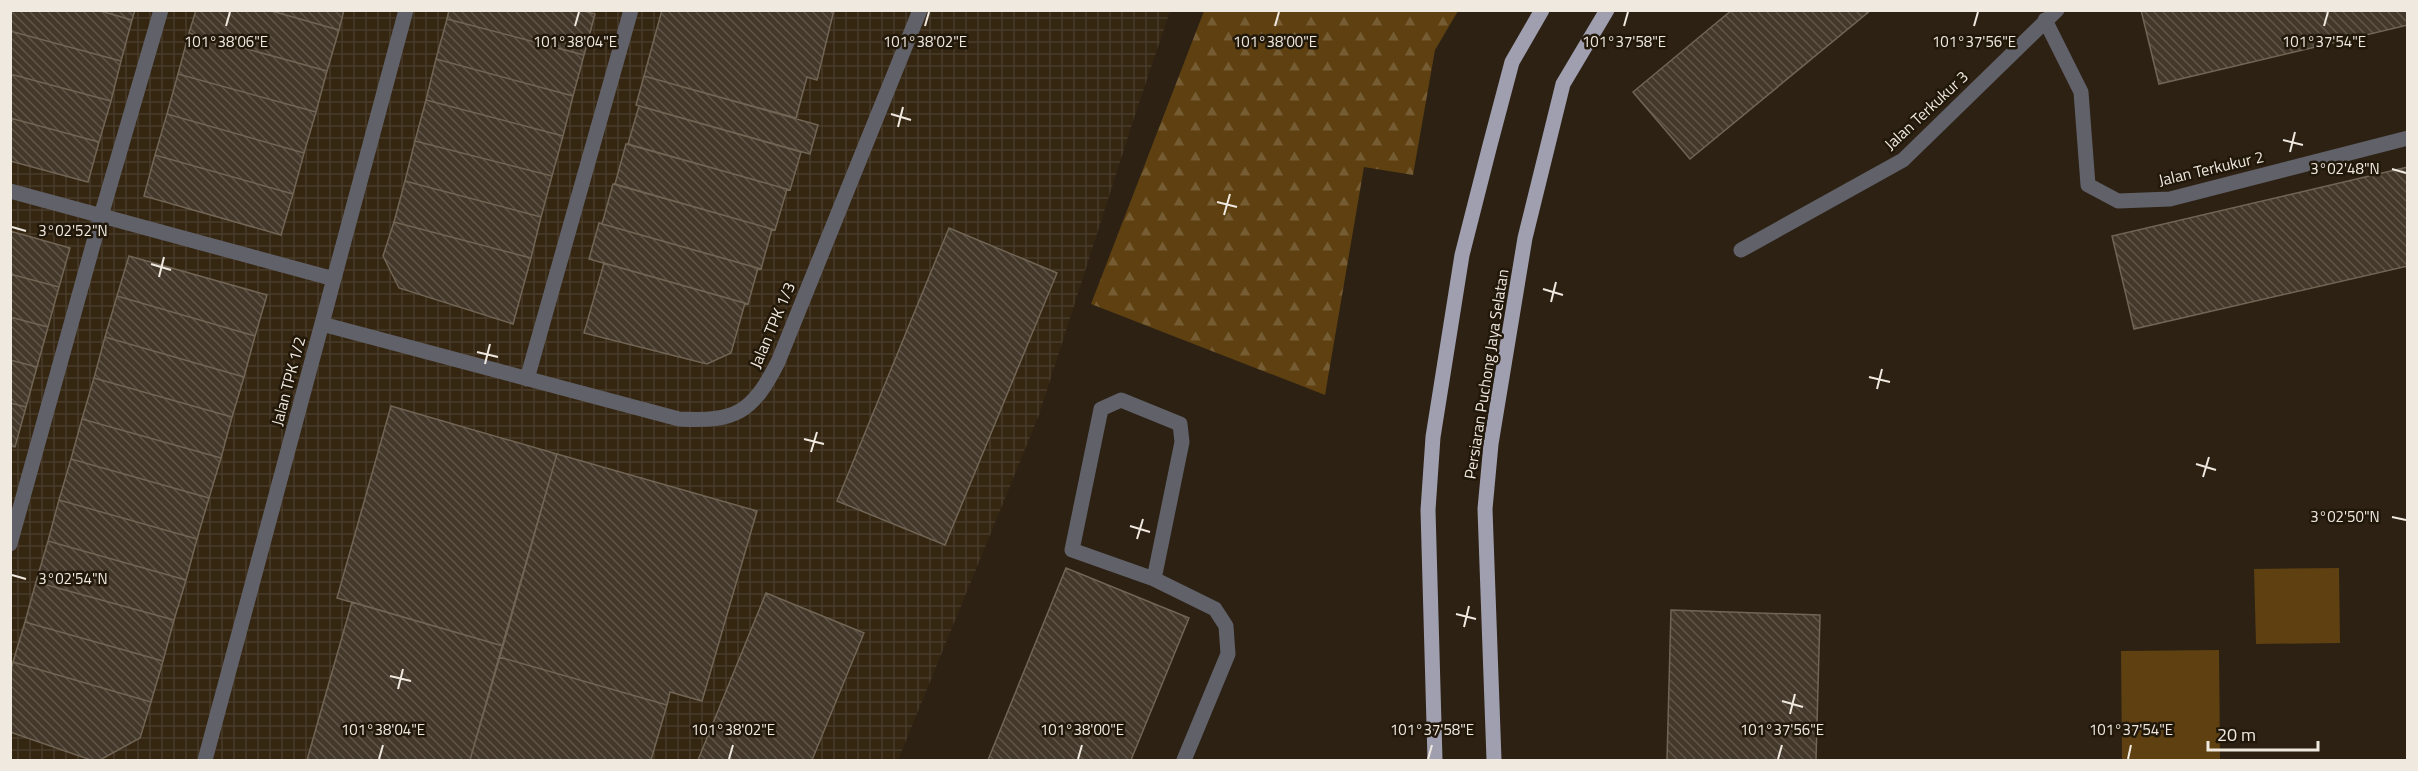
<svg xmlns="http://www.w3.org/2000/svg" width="2418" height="771" viewBox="0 0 2418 771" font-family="'Titillium Web',sans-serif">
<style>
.industrial{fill:url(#industrial-grid)}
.green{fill:#5e4011}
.forest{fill:url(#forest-firs)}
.building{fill:url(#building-back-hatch);stroke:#716555;stroke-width:1.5}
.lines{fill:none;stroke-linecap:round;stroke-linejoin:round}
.minor{stroke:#616169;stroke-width:15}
.major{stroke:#9f9fb0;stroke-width:15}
.ticks{fill:none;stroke:#f0e9e0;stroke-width:2}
.labels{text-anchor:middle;stroke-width:5;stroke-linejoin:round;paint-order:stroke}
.street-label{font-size:16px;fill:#f0e9e0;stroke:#22180a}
.ticks-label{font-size:15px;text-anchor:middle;fill:#f0e9e0;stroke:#22180a;stroke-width:5;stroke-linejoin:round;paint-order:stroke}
</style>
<defs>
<pattern id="industrial-grid" width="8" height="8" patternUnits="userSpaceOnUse" patternTransform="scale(1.5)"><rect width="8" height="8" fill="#352612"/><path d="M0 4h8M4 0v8" fill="none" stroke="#493b29"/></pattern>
<pattern id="forest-firs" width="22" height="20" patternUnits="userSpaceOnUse" patternTransform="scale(1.5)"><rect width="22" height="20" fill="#5e4011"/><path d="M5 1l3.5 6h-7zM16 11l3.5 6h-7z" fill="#755c33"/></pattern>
<pattern id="building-back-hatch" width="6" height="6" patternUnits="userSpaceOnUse" patternTransform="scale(1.5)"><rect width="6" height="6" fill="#44382a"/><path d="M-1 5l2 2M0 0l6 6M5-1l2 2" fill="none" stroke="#5f5549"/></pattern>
</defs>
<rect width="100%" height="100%" fill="#2c2113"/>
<path class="industrial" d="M10,11H1170L1135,115L1039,415L898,760H11Z"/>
<path class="green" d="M2339,568L2340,643L2256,644L2254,569Z
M2219,650L2220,760H2122L2121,651Z"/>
<path class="forest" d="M1204,11H1458L1435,50L1413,175L1364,167L1325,395L1091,304Z"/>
<path class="building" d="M10,10H97L132,20L121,61L10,31Z
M97,10H135L132,20Z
M196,10H268L339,30L327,71L189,33Z
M268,10H344L339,30Z
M449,10H580L595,14L584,55L447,19Z
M662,10H834L817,80L807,77L796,118L644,76Z
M1732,10H1871L1690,159L1633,92Z
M2141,10H2408V25L2159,84Z
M447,19L584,55L573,96L436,59Z
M10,31L121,61L111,101L10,74Z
M189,33L327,71L316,112L178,74Z
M436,59L573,96L563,136L426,100Z
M10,74L111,101L99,142L10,118Z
M178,74L316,112L304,153L167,114Z
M644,76L818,125L810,154L636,105Z
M426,100L563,136L552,176L415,141Z
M639,106L801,152L790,190L628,144Z
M167,114L304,153L293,194L155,155Z
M10,118L99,142L88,182L10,161Z
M415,141L552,176L541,217L405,181Z
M626,144L787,189L775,230L615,184Z
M155,155L293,194L281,235L144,196Z
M2408,167V266L2134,329L2112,236Z
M405,181L541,217L531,258L394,222Z
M613,184L772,229L761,269L602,224Z
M394,222L531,258L513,324L399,288L383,256Z
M599,223L758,268L748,304L589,259Z
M949,228L1057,273L945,545L837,501Z
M10,231L70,248L59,287L10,274Z
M129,256L267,295L255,336L117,296Z
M604,263L745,303L731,353L707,364L584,333Z
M10,274L59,287L48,327L10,317Z
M117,296L255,336L244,377L105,337Z
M10,317L48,327L37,367L10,360Z
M105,337L244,377L232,417L94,378Z
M10,360L37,367L26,407L10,403Z
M94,378L232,417L221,458L82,419Z
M10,403L26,407L15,447L10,446Z
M391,406L557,454L503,646L337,598Z
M82,419L221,458L209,498L71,459Z
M557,454L757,511L702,701L670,692L667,705L499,657Z
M71,459L209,498L197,539L59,500Z
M59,500L197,539L186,580L48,541Z
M48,541L186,580L174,620L36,582Z
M1066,568L1189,618L1131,760H988Z
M36,582L174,620L163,661L25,622Z
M766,593L864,633L812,760H698Z
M352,602L503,646L470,760H307Z
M1671,610L1820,615L1816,760H1667Z
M25,622L163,661L151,702L13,662Z
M499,657L667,705L651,760H470Z
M13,662L151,702L140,738L100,760H91L10,732V674Z"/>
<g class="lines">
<path class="minor" d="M2045,20L2081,92L2088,185L2118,201L2170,199L2408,138
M10,191L334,279
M1741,250L1903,160L2057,10
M322,324L679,419C736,422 752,413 778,362L920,10
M527,379L631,10
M10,544L101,216L161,10
M1154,579L1182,442L1180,424L1121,400L1101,409L1072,550L1154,579L1215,609L1226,626L1228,654L1184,760
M205,760L406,10"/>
<path class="major" d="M1435,760L1428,510L1433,437L1462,255L1490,145L1512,62L1542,10
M1494,760L1485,509L1491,444L1525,238L1563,84L1607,10"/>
</g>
<path class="ticks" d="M226,26L230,12M575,26L579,12M925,26L929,12M1275,26L1279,12M1624,26L1628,12M1974,26L1978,12M2324,26L2328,12M891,114L911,120M898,127L903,107M2283,140L2303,145M2290,152L2295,132M2392,169L2406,173M1217,202L1237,207M1224,215L1230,194M12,227L26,231M151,264L171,270M159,277L164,257M1543,289L1563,295M1551,302L1556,282M477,352L498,357M485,364L490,344M1869,377L1890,382M1877,389L1882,369M804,439L824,444M811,452L817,432M2196,464L2216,470M2203,477L2209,457M2392,517L2406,520M1130,526L1150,532M1137,539L1143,519M12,575L26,579M1456,614L1476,619M1464,627L1469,606M390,676L411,681M398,689L403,669M1782,701L1803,707M1790,714L1795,694M379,759L383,745M729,759L733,745M1078,759L1082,745M1428,759L1432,745M1778,759L1782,745M2128,759L2131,745"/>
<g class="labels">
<g class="street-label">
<text transform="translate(1926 110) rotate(-43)" y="6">Jalan Terkukur 3</text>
<text transform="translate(2211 168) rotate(-13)" y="6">Jalan Terkukur 2</text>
<text transform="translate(772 325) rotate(-67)" y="6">Jalan TPK 1/3</text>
<text transform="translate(1486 374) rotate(-81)" y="6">Persiaran Puchong Jaya Selatan</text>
<text transform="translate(288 381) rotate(-75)" y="6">Jalan TPK 1/2</text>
</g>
</g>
<g class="ticks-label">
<text x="226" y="47">101°38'06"E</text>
<text x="575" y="47">101°38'04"E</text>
<text x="925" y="47">101°38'02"E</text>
<text x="1275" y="47">101°38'00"E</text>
<text x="1974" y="47">101°37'56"E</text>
<text x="2324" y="47">101°37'54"E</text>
<text x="1624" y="47">101°37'58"E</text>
<text x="2345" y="174">3°02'48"N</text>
<text x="73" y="236">3°02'52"N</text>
<text x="2345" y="522">3°02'50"N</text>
<text x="73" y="584">3°02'54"N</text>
<text x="383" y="735">101°38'04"E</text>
<text x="733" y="735">101°38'02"E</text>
<text x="1082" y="735">101°38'00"E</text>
<text x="1432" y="735">101°37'58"E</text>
<text x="1782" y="735">101°37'56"E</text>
<text x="2131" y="735">101°37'54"E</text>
</g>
<rect width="2418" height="771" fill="none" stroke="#f0e9e0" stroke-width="24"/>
<path d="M2208 741v9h110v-9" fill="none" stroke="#f0e9e0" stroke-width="3"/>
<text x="2217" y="741" font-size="18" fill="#f0e9e0" stroke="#22180a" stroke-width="4.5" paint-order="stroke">20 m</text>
</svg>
